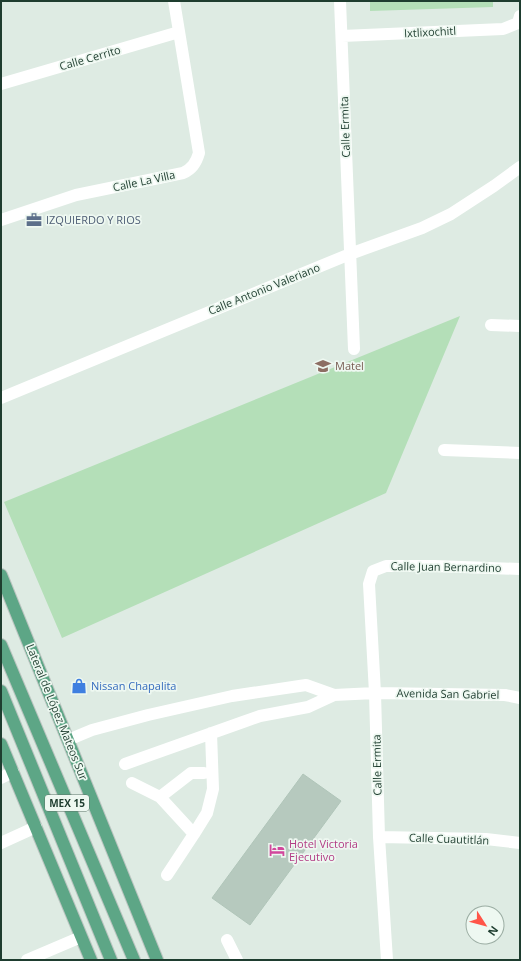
<svg xmlns="http://www.w3.org/2000/svg" width="521" height="961" viewBox="0 0 521 961" font-family="'Open Sans',sans-serif">
<style>
.green{fill:#b4dfb8}
.building{fill:#b6c9be;stroke:#b0c5b9}
.lines{fill:none;stroke-linecap:round;stroke-linejoin:round}
.major-casing{stroke:#bcc5c1;stroke-width:14}
.minor{stroke:#fff;stroke-width:12}
.major{stroke:#5da686;stroke-width:12}
.labels{text-anchor:middle;stroke-width:3.5;stroke-linejoin:round;paint-order:stroke}
.shield{fill:#eef8f1;stroke:#5c7569;stroke-width:1}
.shield-label{font-size:10px;font-weight:bold;fill:#1e3d2f}
.street-label{font-size:11px;fill:#1e3d2f;stroke:#eef8f1}
.service-label{font-size:11px;fill:#4e5e75;stroke:#eef8f1;text-anchor:start}
.education-label{font-size:11px;fill:#785e54;stroke:#eef8f1;text-anchor:start}
.shop-label{font-size:11px;fill:#366cbe;stroke:#eef8f1;text-anchor:start}
.hotel-label{font-size:11px;fill:#b23c85;stroke:#eef8f1;text-anchor:start}
</style>
<rect width="100%" height="100%" fill="#deebe3"/>
<path class="green" d="M370,1H493V7L370,11Z
M460,316L386,493L62,638L4,502Z"/>
<path class="building" d="M303,774L341,801L250,925L212,898Z"/>
<g class="lines">
<defs>
<path id="major" d="M1,575L157,960
M1,645L134,960
M1,691L111,960
M1,744L91,960"/>
</defs>
<use href="#major" class="major-casing"/>
<path class="minor" d="M340,1L354,349
M342,36L503,29L518,23L520,16
M1,84L179,32
M1,220L76,195L183,173C192,169 196,163 199,153L174,1
M491,325L520,326
M1,398L350,254L422,228L451,214L494,186L520,167
M444,450L520,453
M68,740L92,730L148,715L232,696L306,685L334,695
M125,764L243,722L260,716L308,707L334,695L375,693L505,695L520,698
M1,778L13,772
M132,783L160,797L194,834
M160,797L191,773H204
M379,837L486,839L520,843
M1,843L36,827
M167,875L194,834L207,813L213,789L211,733
M227,940L237,960
M27,960L81,937
M387,960L379,837L375,693L369,584L373,571L386,566H434L520,569"/>
<use href="#major" class="major"/>
</g>
<defs>
<symbol id="office-bare" viewBox="-9 -9 18 18"><path d="M-6-3h4V-5.5h4V-3h4V5H-6ZM-1-4.5V-3h2v-1.5ZM-6 0V1H6V0Z" fill="#5c6f8a" stroke="#eef8f1" stroke-width="2.5" paint-order="stroke"/></symbol>
<symbol id="school-bare" viewBox="-9 -9 18 18"><path d="M0-5L7-2L0 1L-7-2ZM-4 1L0 2.5L4 1V4Q0 6-4 4Z" fill="#8d6e63" stroke="#eef8f1" stroke-width="2.5" paint-order="stroke"/></symbol>
<symbol id="shop-bare" viewBox="-9 -9 18 18"><path d="M-5-2.5h2.3a2.7 3.5 0 0 1 5.4 0H5L5.5 6h-11ZM-1.5-2.5h3a1.5 2.3 0 0 0-3 0Z" fill="#3f7fe0" stroke="#eef8f1" stroke-width="2.5" paint-order="stroke"/></symbol>
<symbol id="hotel-bare" viewBox="-9 -9 18 18"><path d="M-6-4.5h1.5V1H6V5H4.5V3h-9V5H-6ZM-4 0a1.8 1.8 0 1 1 3.6 0ZM.5 0V-2.5h3Q6-2.5 6 0Z" fill="#d1479c" stroke="#eef8f1" stroke-width="2.5" paint-order="stroke"/></symbol>
</defs>
<g fill-rule="evenodd">
<use href="#office-bare" x="23" y="209" width="22" height="22"/>
<use href="#school-bare" x="312" y="355" width="22" height="22"/>
<use href="#shop-bare" x="68" y="675" width="22" height="22"/>
<use href="#hotel-bare" x="266" y="839" width="22" height="22"/>
</g>
<g class="labels">
<rect class="shield" x="45" y="795" width="44" height="16" rx="3"/>
<g class="shield-label">
<text x="67" y="807">MEX 15</text>
</g>
<g class="street-label">
<text transform="translate(430 32) rotate(-3)" y="4">Ixtlixochitl</text>
<text transform="translate(90 58) rotate(-16)" y="4">Calle Cerrito</text>
<text transform="translate(345 127) rotate(-92)" y="4">Calle Ermita</text>
<text transform="translate(144 181) rotate(-12)" y="4">Calle La Villa</text>
<text transform="translate(264 289) rotate(-22)" y="4">Calle Antonio Valeriano</text>
<text transform="translate(446 567) rotate(1)" y="4">Calle Juan Bernardino</text>
<text transform="translate(448 694) rotate(1)" y="4">Avenida San Gabriel</text>
<text transform="translate(57 712) rotate(68)" y="4">Lateral de López Mateos Sur</text>
<text transform="translate(377 765) rotate(-91)" y="4">Calle Ermita</text>
<text transform="translate(449 839) rotate(2)" y="4">Calle Cuautitlán</text>
</g>
<g class="service-label">
<text x="46" y="224">IZQUIERDO Y RIOS</text>
</g>
<g class="education-label">
<text x="335" y="370">Matel</text>
</g>
<g class="shop-label">
<text x="91" y="690">Nissan Chapalita</text>
</g>
<g class="hotel-label">
<text x="289" y="848">Hotel Victoria<tspan x="289" dy="13">Ejecutivo</tspan></text>
</g>
</g>
<rect width="521" height="961" fill="none" stroke="#1e3d2f" stroke-width="4"/>
<g transform="translate(485 925) rotate(126)"><circle r="19" fill="#eef8f1" stroke="#9bada3"/>
<path d="M0-3L7 15L0 10L-7 15Z" fill="#ff5548"/>
<text y="-6" font-size="11" font-weight="bold" text-anchor="middle" fill="#1e3d2f">N</text>
</g>
</svg>
